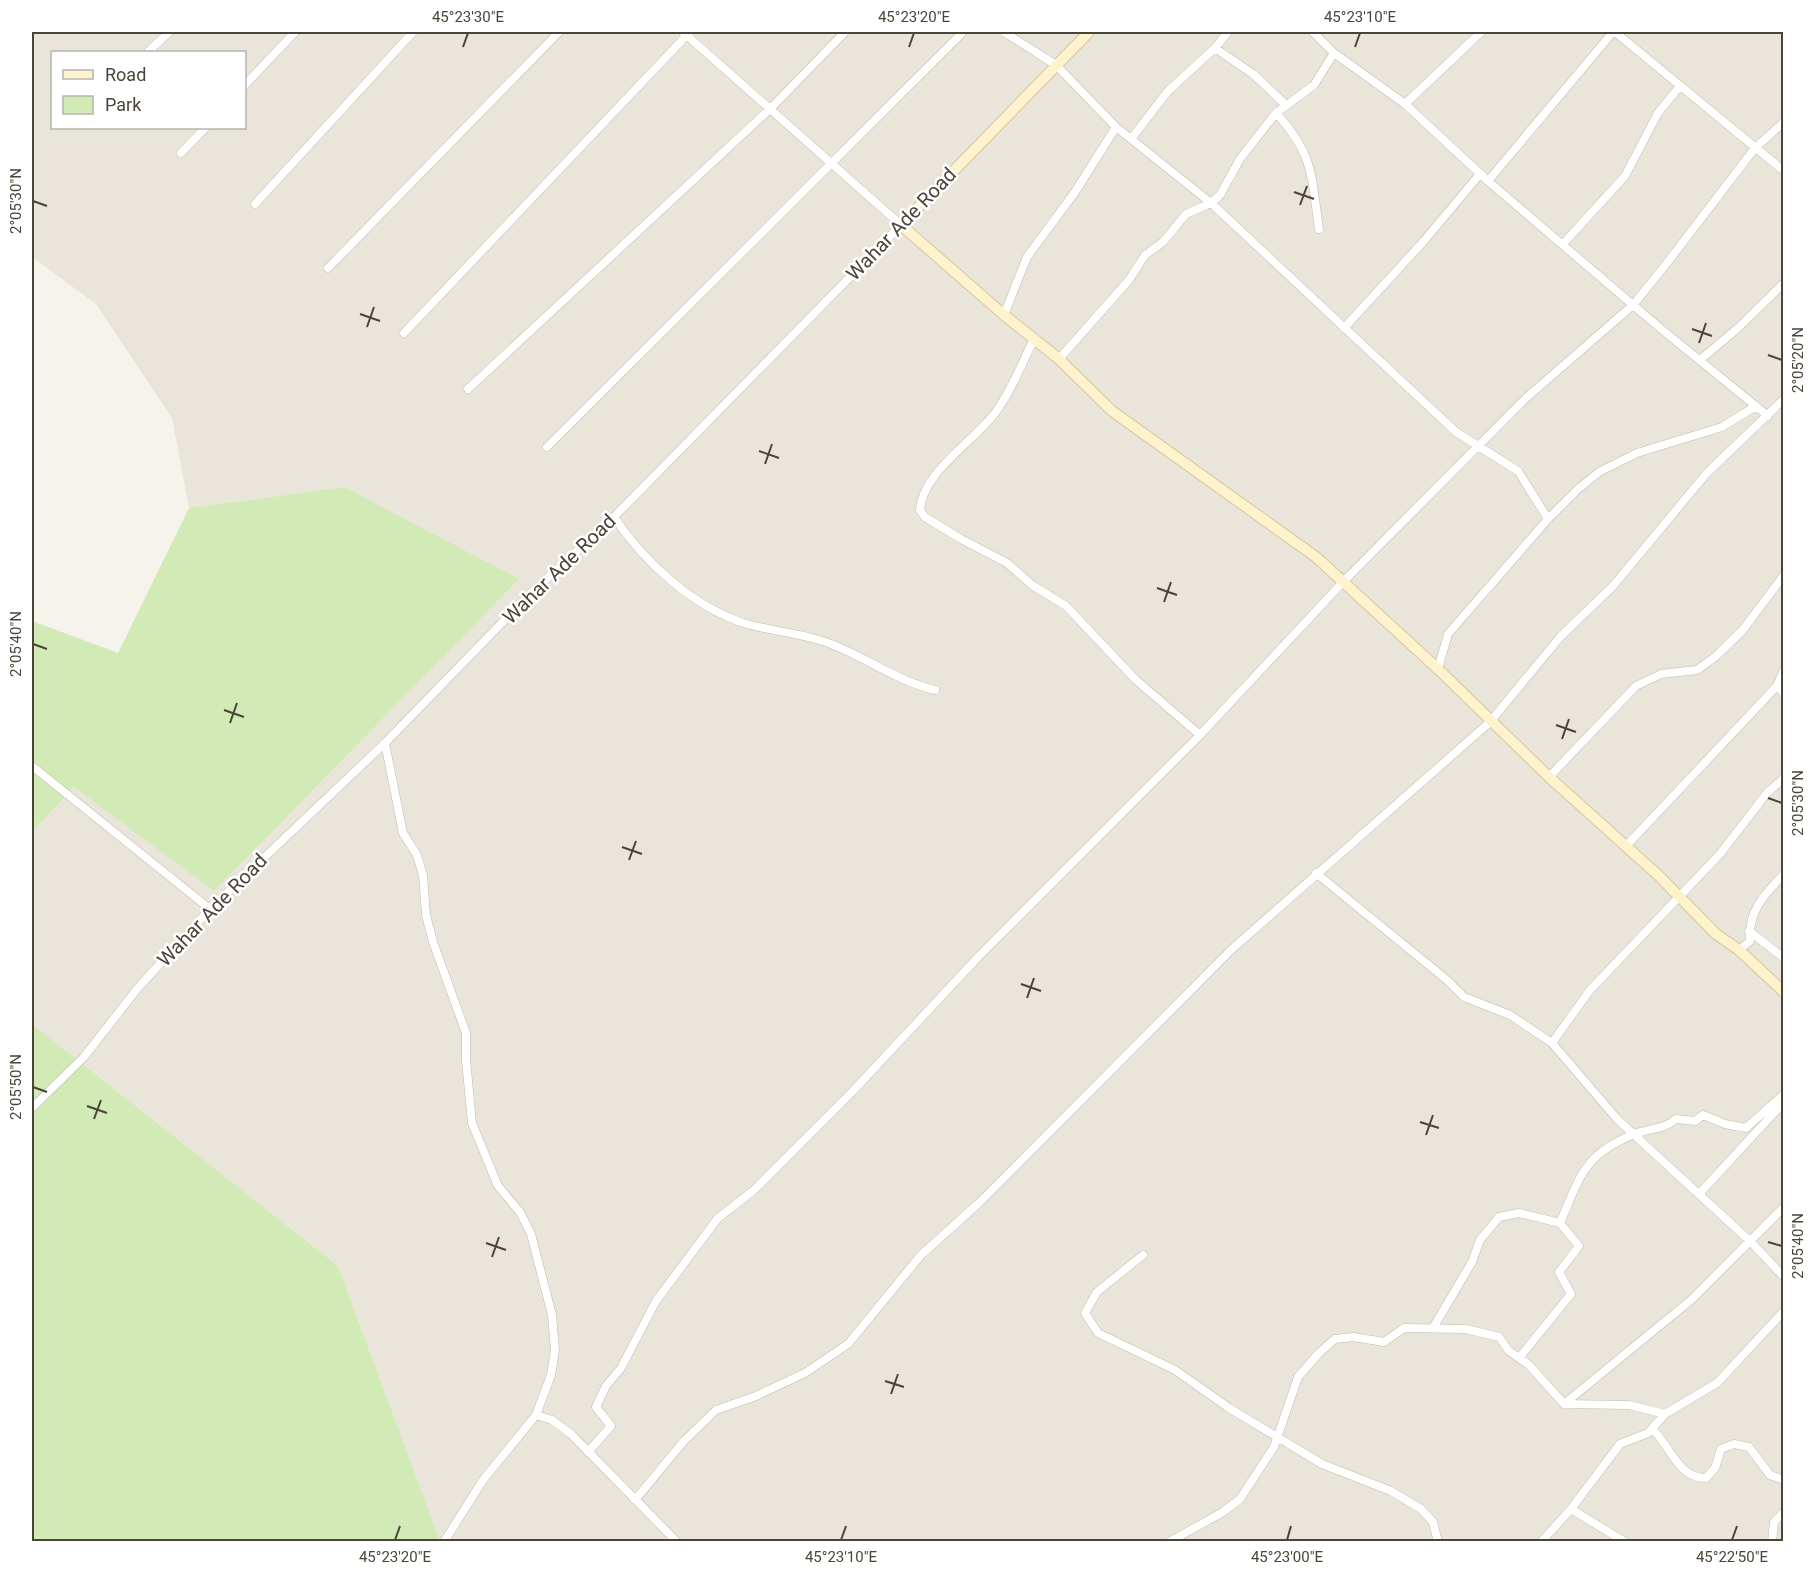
<svg xmlns="http://www.w3.org/2000/svg" width="1815" height="1573" viewBox="0 0 1815 1573" font-family="Roboto,sans-serif">
<style>
.residential{fill:#eae5da;fill-rule:evenodd}
.green{fill:#d2eab5}
.lines{fill:none;stroke-linecap:round;stroke-linejoin:round}
.street-casing{stroke:#c2bbae;stroke-width:9}
.secondary-casing{stroke:#d6c79b;stroke-width:12}
.street{stroke:#fff;stroke-width:8}
.secondary{stroke:#fff3cd;stroke-width:10}
.ticks{fill:none;stroke:#4b4439;stroke-width:2}
.labels{text-anchor:middle;stroke-width:5;stroke-linejoin:round;paint-order:stroke}
.street-label{font-size:20px;fill:#4b4439;stroke:#fff}
.neatline{fill:none;stroke:#4b4439;stroke-width:2}
.ticks-label{font-size:15px;text-anchor:middle;fill:#4b4439}
</style>
<rect width="100%" height="100%" fill="#f6f3ec"/>
<path class="residential" d="M32,32H1783V1541H440L338,1266L32,1024V832L344,487L189,508L172,418L96,304L32,257ZM52,52H244V128H52Z"/>
<path class="green" d="M344,487L519,579L214,891L74,787L32,832V621L118,653L189,508Z
M32,1024L338,1266L440,1541H32Z"/>
<g class="lines">
<defs>
<path id="street" d="M1004,32L1056,65L1116,127L1211,203L1456,432L1518,471L1548,519
M1313,32L1334,53L1405,104L1488,181L1660,328L1768,416
M1615,32L1784,171
M1215,48L1253,74L1285,104
M148,52L169,32
M244,86L295,32
M1405,104L1481,32
M1276,113C1314,155 1311,174 1319,229
M1131,139L1168,91L1215,48L1228,32
M181,153L205,128
M1488,181L1613,32
M255,204L413,32
M1563,244L1625,176L1658,113L1680,86
M328,268L559,32
M1004,315L1027,257L1075,192L1116,127
M1344,328L1423,242L1480,174
M404,333L689,33
M1034,339C1022,363 1011,392 995,413C973,442 922,473 920,510L925,517L961,539L1007,563L1032,585L1066,606L1136,680L1200,735
M1059,359L1129,280L1145,255L1163,242L1186,214L1211,203L1220,195L1240,159L1276,113L1314,85L1334,53
M1700,360L1739,327L1784,283
M468,389L770,109L845,32
M547,447L963,32
M614,517C644,562 694,608 747,624C774,632 804,633 831,644C867,658 897,681 935,690
M1438,669L1448,634L1548,519L1578,489L1599,472L1637,453L1722,427L1756,406
M1784,670L1777,686L1784,694
M385,743L403,833L417,855L423,875L426,915L433,942L466,1033V1060L472,1123L498,1186L520,1212L531,1234L552,1315L555,1350L551,1375L536,1415L483,1480L444,1542
M32,766L210,909
M1549,777L1636,686L1661,674L1697,670L1715,657L1742,631L1784,575
M1626,846L1777,686
M1316,873L1447,980L1464,997L1510,1015L1552,1043L1618,1120L1751,1242L1784,1277
M1749,931L1784,958
M1739,950L1750,941C1748,911 1764,895 1784,874
M1552,1043L1590,990L1720,854L1767,793L1784,778
M32,1108L84,1057L137,989L210,909L385,743L530,594L614,517L901,225L683,32
M1699,1194L1784,1102
M1143,1255L1097,1292L1085,1313L1098,1333L1175,1370L1229,1408L1322,1464L1391,1491L1421,1509L1433,1522L1438,1542
M1433,1328L1472,1262L1480,1240L1499,1217L1519,1213L1560,1223
M1519,1358L1571,1294L1559,1272L1579,1246L1560,1223C1580,1177 1583,1155 1634,1134C1649,1128 1663,1130 1676,1119L1695,1121L1703,1115L1725,1124L1746,1128L1784,1094
M1564,1404L1691,1300L1784,1207
M536,1415L552,1420L571,1434L677,1542
M1652,1429C1671,1446 1677,1478 1706,1478L1715,1468L1721,1449L1734,1444L1749,1447L1770,1475L1784,1480
M588,1452L611,1426L596,1407L606,1386L621,1368L656,1301L718,1218L753,1191L852,1092L980,955L1200,735L1344,581L1526,398L1633,305L1667,263L1755,148L1784,122
M635,1500L684,1441L716,1410L756,1396L805,1373L848,1344L921,1255L980,1202L1232,949L1490,722L1561,636L1613,586L1706,474L1784,399
M1571,1509L1625,1542
M1169,1542L1223,1512L1240,1499L1274,1447L1298,1377L1319,1353L1335,1339L1353,1337L1384,1342L1404,1328L1466,1329L1499,1337L1509,1351L1529,1365L1564,1404L1629,1405L1665,1414
M1541,1542L1571,1509L1620,1444L1648,1433L1665,1414L1717,1383L1784,1311
M1772,1542L1774,1522L1784,1512"/>
<path id="secondary" d="M1089,32L901,225L1004,315L1059,359L1112,411L1316,557L1438,669L1549,777L1659,876L1716,934L1739,950L1784,992"/>
</defs>
<use href="#street" class="street-casing"/>
<use href="#secondary" class="secondary-casing"/>
<use href="#street" class="street"/>
<use href="#secondary" class="secondary"/>
</g>
<path class="ticks" d="M463,47L468,33M909,47L914,33M1355,47L1360,33M1294,192L1314,199M33,201L47,206M1300,205L1307,186M360,314L380,321M367,327L374,307M1692,329L1712,336M1699,343L1706,323M1768,355L1782,360M759,451L779,458M765,464L772,444M1157,588L1177,595M1164,602L1171,582M33,644L47,649M224,710L244,717M230,723L237,703M1556,725L1576,732M1562,739L1569,719M1768,798L1782,803M622,847L642,854M629,860L636,841M1021,984L1041,991M1027,998L1034,978M33,1087L47,1092M87,1106L107,1113M94,1119L101,1100M1420,1122L1439,1128M1426,1135L1433,1115M1768,1242L1782,1246M486,1243L506,1250M492,1257L499,1237M885,1381L904,1387M891,1394L898,1374M395,1540L400,1526M841,1540L846,1526M1287,1540L1291,1526M1732,1540L1737,1526"/>
<g class="labels">
<g class="street-label">
<text transform="translate(901 224) rotate(-46)" y="7">Wahar Ade Road</text>
<text transform="translate(559 569) rotate(-44)" y="7">Wahar Ade Road</text>
<text transform="translate(212 910) rotate(-46)" y="7">Wahar Ade Road</text>
</g>
</g>
<rect width="1815" height="1573" fill="none" stroke="#ffffff" stroke-width="66"/>
<rect x="51" y="51" width="195" height="78" fill="#ffffff" stroke="#b7b4b0" stroke-width="1.5"/>
<rect x="63" y="70" width="30" height="9" fill="#fff3cd" stroke="#b7b4b0" stroke-width="1.5"/>
<text x="105" y="81" font-size="18" fill="#4b4439">Road</text>
<rect x="63" y="96" width="30" height="18" fill="#d2eab5" stroke="#b7b4b0" stroke-width="1.5"/>
<text x="105" y="111" font-size="18" fill="#4b4439">Park</text>
<rect x="33" y="33" width="1749" height="1507" class="neatline"/>
<g class="ticks-label">
<text x="468" y="22">45°23'30"E</text>
<text x="914" y="22">45°23'20"E</text>
<text x="1360" y="22">45°23'10"E</text>
<text transform="translate(16 201) rotate(-90)" y="5">2°05'30"N</text>
<text transform="translate(1798 360) rotate(-90)" y="5">2°05'20"N</text>
<text transform="translate(16 644) rotate(-90)" y="5">2°05'40"N</text>
<text transform="translate(1798 803) rotate(-90)" y="5">2°05'30"N</text>
<text transform="translate(16 1087) rotate(-90)" y="5">2°05'50"N</text>
<text transform="translate(1798 1246) rotate(-90)" y="5">2°05'40"N</text>
<text x="395" y="1562">45°23'20"E</text>
<text x="841" y="1562">45°23'10"E</text>
<text x="1287" y="1562">45°23'00"E</text>
<text x="1732" y="1562">45°22'50"E</text>
</g>
</svg>
